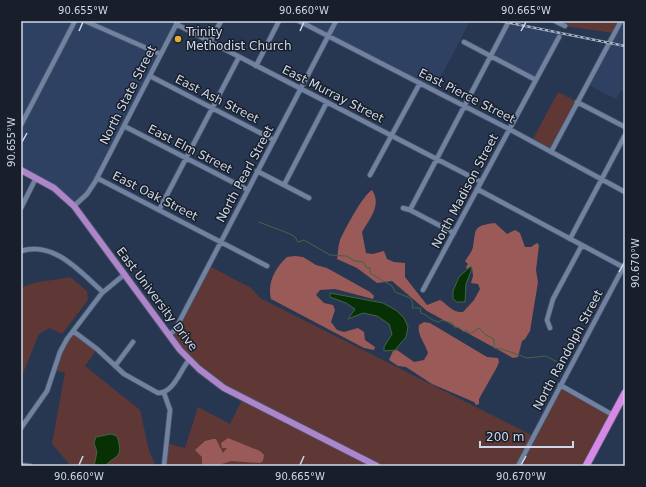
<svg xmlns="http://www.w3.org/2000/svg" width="646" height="487" viewBox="0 0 646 487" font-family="'DejaVu Sans',sans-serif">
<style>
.built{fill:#2f4162}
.green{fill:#5f3836}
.forest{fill:#9a5a58}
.water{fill:#073104;stroke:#436349}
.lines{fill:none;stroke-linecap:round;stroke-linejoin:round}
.stream{stroke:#436349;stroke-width:1}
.minor-casing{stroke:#455268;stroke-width:6}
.major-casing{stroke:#455268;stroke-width:8}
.highway-casing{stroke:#455268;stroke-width:9}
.minor{stroke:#7182a1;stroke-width:4.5}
.major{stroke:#ae85c9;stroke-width:6}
.highway{stroke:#d787e4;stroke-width:7}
.rail-casing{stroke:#a8b3c6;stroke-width:2.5}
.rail{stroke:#181e2a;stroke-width:1;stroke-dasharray:3;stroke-linecap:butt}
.ticks{fill:none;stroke:#ced8e9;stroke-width:1.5}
.poi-dot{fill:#e5ad35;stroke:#181e2a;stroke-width:1.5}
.labels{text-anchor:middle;stroke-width:3;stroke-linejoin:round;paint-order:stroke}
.poi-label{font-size:12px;fill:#ced8e9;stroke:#181e2a;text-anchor:start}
.street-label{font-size:12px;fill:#ced8e9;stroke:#181e2a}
.neatline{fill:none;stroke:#ced8e9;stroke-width:1.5}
.ticks-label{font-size:10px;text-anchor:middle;fill:#ced8e9}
</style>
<rect width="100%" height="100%" fill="#283751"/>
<path class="built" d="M21,21H178L95,182L76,204L67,195L47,180L21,166Z
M299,21H470L434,90Z
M621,21H625V92L621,90L616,99L587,84Z
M509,23L561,33L536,80L491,56Z"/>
<path class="green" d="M567,21H621L614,33L565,26Z
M558,92L577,102L551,152L532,141Z
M209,266L251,288L260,298L533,436L560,385L613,415L586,466H164L166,443L185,448L198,407L230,424L243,398L209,377L169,335L173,332Z
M70,277L87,291L88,300L62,334L49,328L39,334L21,378V288C35,280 54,281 70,277Z
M73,331L97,349L85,366L140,410L149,451L156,466H71L52,444L65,372L55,371L57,361Z"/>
<path class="forest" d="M372,190C382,205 370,218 362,232L366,253L373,254L384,251L387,259L394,262L405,263V277L427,305L440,300C449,305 452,313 463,312L474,300L480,289L478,284L471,283L473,276L472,267L467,269L466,267L468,264L465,261C468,256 472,252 473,247C476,228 473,226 495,223L507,234L515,230L520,233L525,247H531L537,243L539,245L536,270L538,282L530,331L525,339L522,341L518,357L513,358L427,311L392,281L377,283L357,268L337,259C338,253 338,246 340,240C345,229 363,195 372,190Z
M295,256L303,257L316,265L327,268L370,292L374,296L373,299L335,289L320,290L316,295L324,303L333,305L335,310L331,322L337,330L344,332L358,328L364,332L365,340L375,347L374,350L364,348L271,299C267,283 275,268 287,257Z
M424,322L430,323L487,357L498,358L499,362L497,367L479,399V404L476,405L474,402L432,384L406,367L398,366L389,360L393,351L397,350L414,362L424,360L428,353C425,343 417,335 419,325Z
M228,438L260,451L264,455L263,461L260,463L231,461L216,466H202V457L195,450L205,441L213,439H216L223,453L227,448H222L221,443Z"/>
<path class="water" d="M471,266V271L466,284L465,302H457L453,299V291L459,277Z
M330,293L383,303L397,311L404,318L408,327L406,337L395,350L384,351V347L392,334L389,324L377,316L363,313L348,319L355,309L346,303L330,297Z
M111,434L117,436C124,459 116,454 105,466H94L97,452L94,443L96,437Z"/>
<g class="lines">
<path class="stream" d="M259,222L290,234L295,237L298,242L304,240L330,255L346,256L355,261L363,262L367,268H370V273L392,286L395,292L410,298L413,303L412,308H420L421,313C428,315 431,321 439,322L442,320L452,323L455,328L458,327L464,332L466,330L470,334L479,328L486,335L494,339V348L502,349L527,358L546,356L557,362L563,371"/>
<defs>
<path id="minor" d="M85,21L160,54
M299,21L509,129L625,192
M555,21L565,26
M176,24L481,182
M210,42L221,21
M464,42L536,80
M256,66L279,21
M150,76L274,140
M577,102L625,127
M21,125L75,21
M124,126L248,190
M551,152L621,21
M257,171L309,198
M370,175L420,83
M97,178L267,266
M284,185L327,102
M477,189L623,267
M74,206L87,194L95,182L178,21
M21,208L36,178
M403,208L410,210L454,233
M159,210L239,57
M410,210L509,21
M570,239L625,135
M21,251C55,241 80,272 103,292
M423,290L559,37
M550,328L547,320L553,299L582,245
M73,331L97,349L124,374L158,393C174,393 180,370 189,360
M169,335L175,330L336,21
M115,366L133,342
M560,385L613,415
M21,428L47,391L60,352L67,339L102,293L125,274
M21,465L30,466
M164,466L170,410L164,393
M518,466L625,264"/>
<path id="major" d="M21,170L54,188L74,206L180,350L199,369L224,388L377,466"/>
<path id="highway" d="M586,466L625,393"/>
</defs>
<use href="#minor" class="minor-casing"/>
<use href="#major" class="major-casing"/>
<use href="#highway" class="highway-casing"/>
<use href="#minor" class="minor"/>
<use href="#major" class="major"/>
<use href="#highway" class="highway"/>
<defs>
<path id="rail" d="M501,21L625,46"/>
</defs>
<use href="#rail" class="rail-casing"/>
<use href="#rail" class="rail"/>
</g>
<path class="ticks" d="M79,31L83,22M300,31L304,22M521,31L526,22M22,142L27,133M619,272L624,263M79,465L83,456M300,465L304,456M521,465L526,456"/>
<circle class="poi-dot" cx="178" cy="39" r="4"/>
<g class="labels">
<g class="poi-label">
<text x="186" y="36">Trinity<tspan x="186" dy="14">Methodist Church</tspan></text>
</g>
<g class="street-label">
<text transform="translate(333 94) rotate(27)" y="4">East Murray Street</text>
<text transform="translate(128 95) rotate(-63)" y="4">North State Street</text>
<text transform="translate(467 96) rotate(27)" y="4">East Pierce Street</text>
<text transform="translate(217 99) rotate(27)" y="4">East Ash Street</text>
<text transform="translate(190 149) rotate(27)" y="4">East Elm Street</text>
<text transform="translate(245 174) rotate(-62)" y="4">North Pearl Street</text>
<text transform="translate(465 191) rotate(-62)" y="4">North Madison Street</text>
<text transform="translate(155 196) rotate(27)" y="4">East Oak Street</text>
<text transform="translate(157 299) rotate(53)" y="4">East University Drive</text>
<text transform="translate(568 350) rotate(-62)" y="4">North Randolph Street</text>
</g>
</g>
<rect width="646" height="487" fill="none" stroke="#181e2a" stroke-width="44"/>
<path d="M480 441v6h93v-6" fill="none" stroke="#ced8e9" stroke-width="2"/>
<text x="486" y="441" font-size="12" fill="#ced8e9" stroke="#181e2a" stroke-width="3" paint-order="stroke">200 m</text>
<rect x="22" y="22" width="602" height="443" class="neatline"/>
<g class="ticks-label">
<text x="83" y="14">90.655°W</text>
<text x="304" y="14">90.660°W</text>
<text x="526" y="14">90.665°W</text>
<text transform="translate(11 142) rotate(-90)" y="4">90.655°W</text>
<text transform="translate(635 263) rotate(-90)" y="4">90.670°W</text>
<text x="79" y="480">90.660°W</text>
<text x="300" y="480">90.665°W</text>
<text x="521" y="480">90.670°W</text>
</g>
</svg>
